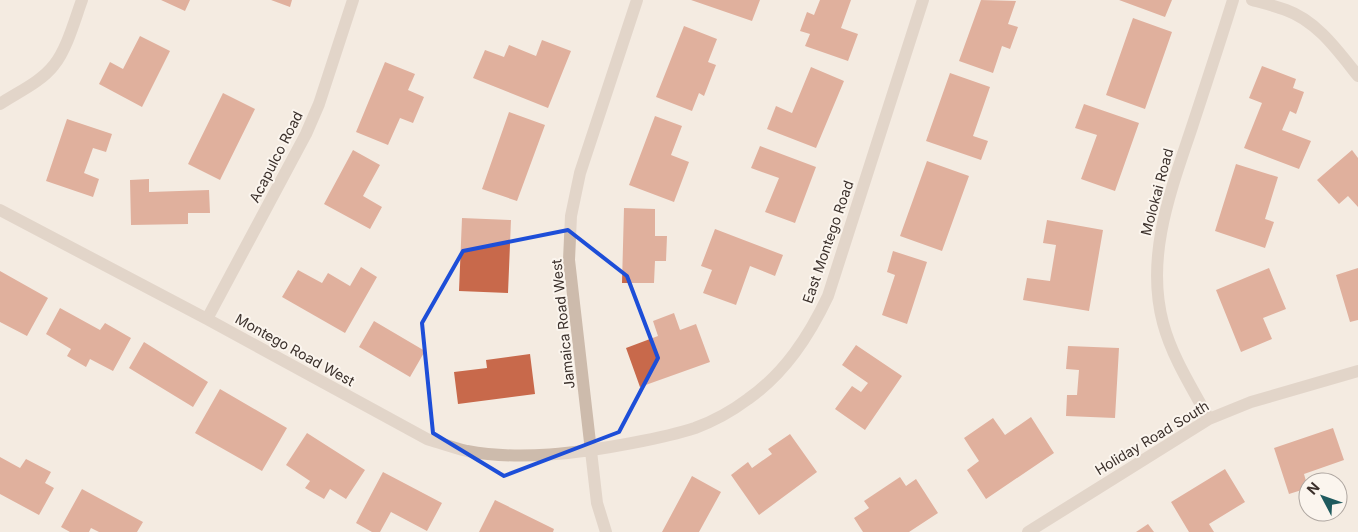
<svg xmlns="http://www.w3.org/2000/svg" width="1358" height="532" viewBox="0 0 1358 532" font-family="Inter,sans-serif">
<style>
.building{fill:#c8694b}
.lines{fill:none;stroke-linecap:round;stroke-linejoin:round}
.minor{stroke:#cdbbac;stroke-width:12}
.marked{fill:none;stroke:#1d4ed8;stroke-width:4;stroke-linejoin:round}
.labels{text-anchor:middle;stroke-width:4;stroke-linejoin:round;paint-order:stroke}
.street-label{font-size:14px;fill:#3b302b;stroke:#fbf5ee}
</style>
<rect width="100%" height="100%" fill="#f4ebe1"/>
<path class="building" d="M161,0H190L185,11Z
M271,0H292L290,7Z
M691,0H760L752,21Z
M820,0H851L841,28L858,34L848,61L805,46L810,34L800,31L807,12L814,15Z
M981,0L1016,1L1008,24L1018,27L1010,49L1002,46L993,73L959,61Z
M1119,0H1172L1165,17Z
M1133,18L1172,32L1145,109L1106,95Z
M684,26L717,39L708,62L716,65L704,96L699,93L692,111L656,97Z
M140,36L170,51L142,107L99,84L110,62L123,69Z
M542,40L571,51L548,108L473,78L485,50L504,57L509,45L536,56Z
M385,62L415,74L408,90L424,97L413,123L400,118L388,145L356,132Z
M1262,66L1296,79L1293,88L1304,92L1296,114L1290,111L1282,130L1311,141L1299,169L1244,148L1262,103L1249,98Z
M811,67L844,81L816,148L767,129L776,106L792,113Z
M950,73L990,87L973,136L988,141L981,160L926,141Z
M223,93L255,109L220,180L188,164Z
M1084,104L1139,123L1115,191L1081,179L1097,135L1075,128Z
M509,112L545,125L517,201L482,189Z
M655,116L682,126L671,155L689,162L674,202L629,185Z
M67,119L112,134L106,152L93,148L84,173L99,179L93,197L46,181Z
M760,146L816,167L795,223L765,212L779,178L751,168Z
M353,150L380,165L363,196L382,207L370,229L324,204Z
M1352,150L1358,158V207L1348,196L1339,204L1317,180Z
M927,161L969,176L942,251L900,236Z
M1236,164L1278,177L1265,219L1274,222L1265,248L1215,231Z
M149,179V192L209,190L210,213H188V224L131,225L130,180Z
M624,208L655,209V236H667L666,261H655L654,283H622Z
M462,218L511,220L508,293L459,291Z
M1047,220L1103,230L1089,311L1023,300L1027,278L1050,281L1056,245L1043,243Z
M715,229L783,255L775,276L750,266L736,305L703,293L712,270L701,266Z
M893,251L927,262L907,324L882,315L895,275L887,272Z
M361,267L377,277L345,333L282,297L298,270L322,283L328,273L350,286Z
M1269,268L1286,309L1263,318L1272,339L1241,352L1216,290Z
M1358,268V320L1350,322L1336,275Z
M0,271L48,298L27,336L0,322Z
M60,308L100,330L105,323L131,338L113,371L90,359L86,367L67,356L71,349L46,334Z
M674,313L680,330L696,324L710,362L640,387L626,348L658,336L653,321Z
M374,321L425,351L410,377L359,347Z
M144,342L208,382L193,407L129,368Z
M856,345L902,376L865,430L835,409L852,386L861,392L868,383L842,365Z
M1068,346L1119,348L1115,418L1066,416L1067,395H1077L1079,370L1066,369Z
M530,354L535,394L458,404L454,372L487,368L486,360Z
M220,389L287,428L262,471L195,433Z
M1031,417L1054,453L986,499L967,470L979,461L964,438L993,418L1005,435Z
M1333,428L1344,460L1304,474L1308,488L1289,494L1274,448Z
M307,433L365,470L346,499L330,489L324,499L305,488L310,481L286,465Z
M790,434L817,472L759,515L731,475L748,462L752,468L772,454L768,449Z
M0,457L20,468L26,459L51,472L45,483L54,488L39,515L0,494Z
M1225,469L1245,502L1209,524L1214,532H1189L1171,502Z
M383,472L442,503L427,531L391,512L380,532H372L356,523Z
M692,476L721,492L699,532H662Z
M900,477L906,486L916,479L938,513L909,532H863L854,518L869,508L864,501Z
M82,489L143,522L137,532H99L91,528L89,532H70L61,527Z
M495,500L554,529L553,532H479Z
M1148,524L1154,532H1136Z"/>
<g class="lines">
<path class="minor" d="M1252,0C1263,3 1275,6 1286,10C1317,21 1338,51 1358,76
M0,104C18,92 41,82 54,65C67,49 75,19 82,0
M0,210L207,319L427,439C440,443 454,448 467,451C521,461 579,453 632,443C653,439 674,435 695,428C714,421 732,411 748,399C785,373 809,336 828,296L923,0
M207,319L306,134L319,104L353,0
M1209,419C1192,388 1172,357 1163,323C1145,256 1171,190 1192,127C1206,84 1220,42 1233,0
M606,532L597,503L569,260L571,216L580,173L637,0
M1028,532L1209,419L1251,402L1358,371"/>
</g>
<path d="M0 0H1358V532H0ZM568,230L627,276L658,358L619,432L504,476L433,433L422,323L463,251Z" fill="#f4ebe1" fill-opacity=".55" fill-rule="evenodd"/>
<path class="marked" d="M568,230L627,276L658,358L619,432L504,476L433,433L422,323L463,251Z"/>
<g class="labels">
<g class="street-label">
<text transform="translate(276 157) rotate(-63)" y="5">Acapulco Road</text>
<text transform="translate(1157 192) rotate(-75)" y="5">Molokai Road</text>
<text transform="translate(828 242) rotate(-71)" y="5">East Montego Road</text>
<text transform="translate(563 324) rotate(-96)" y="5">Jamaica Road West</text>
<text transform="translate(295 350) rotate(29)" y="5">Montego Road West</text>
<text transform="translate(1152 438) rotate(-31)" y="5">Holiday Road South</text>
</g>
</g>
<g transform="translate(1323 497) rotate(311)"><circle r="24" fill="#fbf5ee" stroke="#aea6a0"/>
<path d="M0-4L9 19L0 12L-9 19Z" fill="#1f5a5e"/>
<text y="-8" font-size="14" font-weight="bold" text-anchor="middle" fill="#3b302b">N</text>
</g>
</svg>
